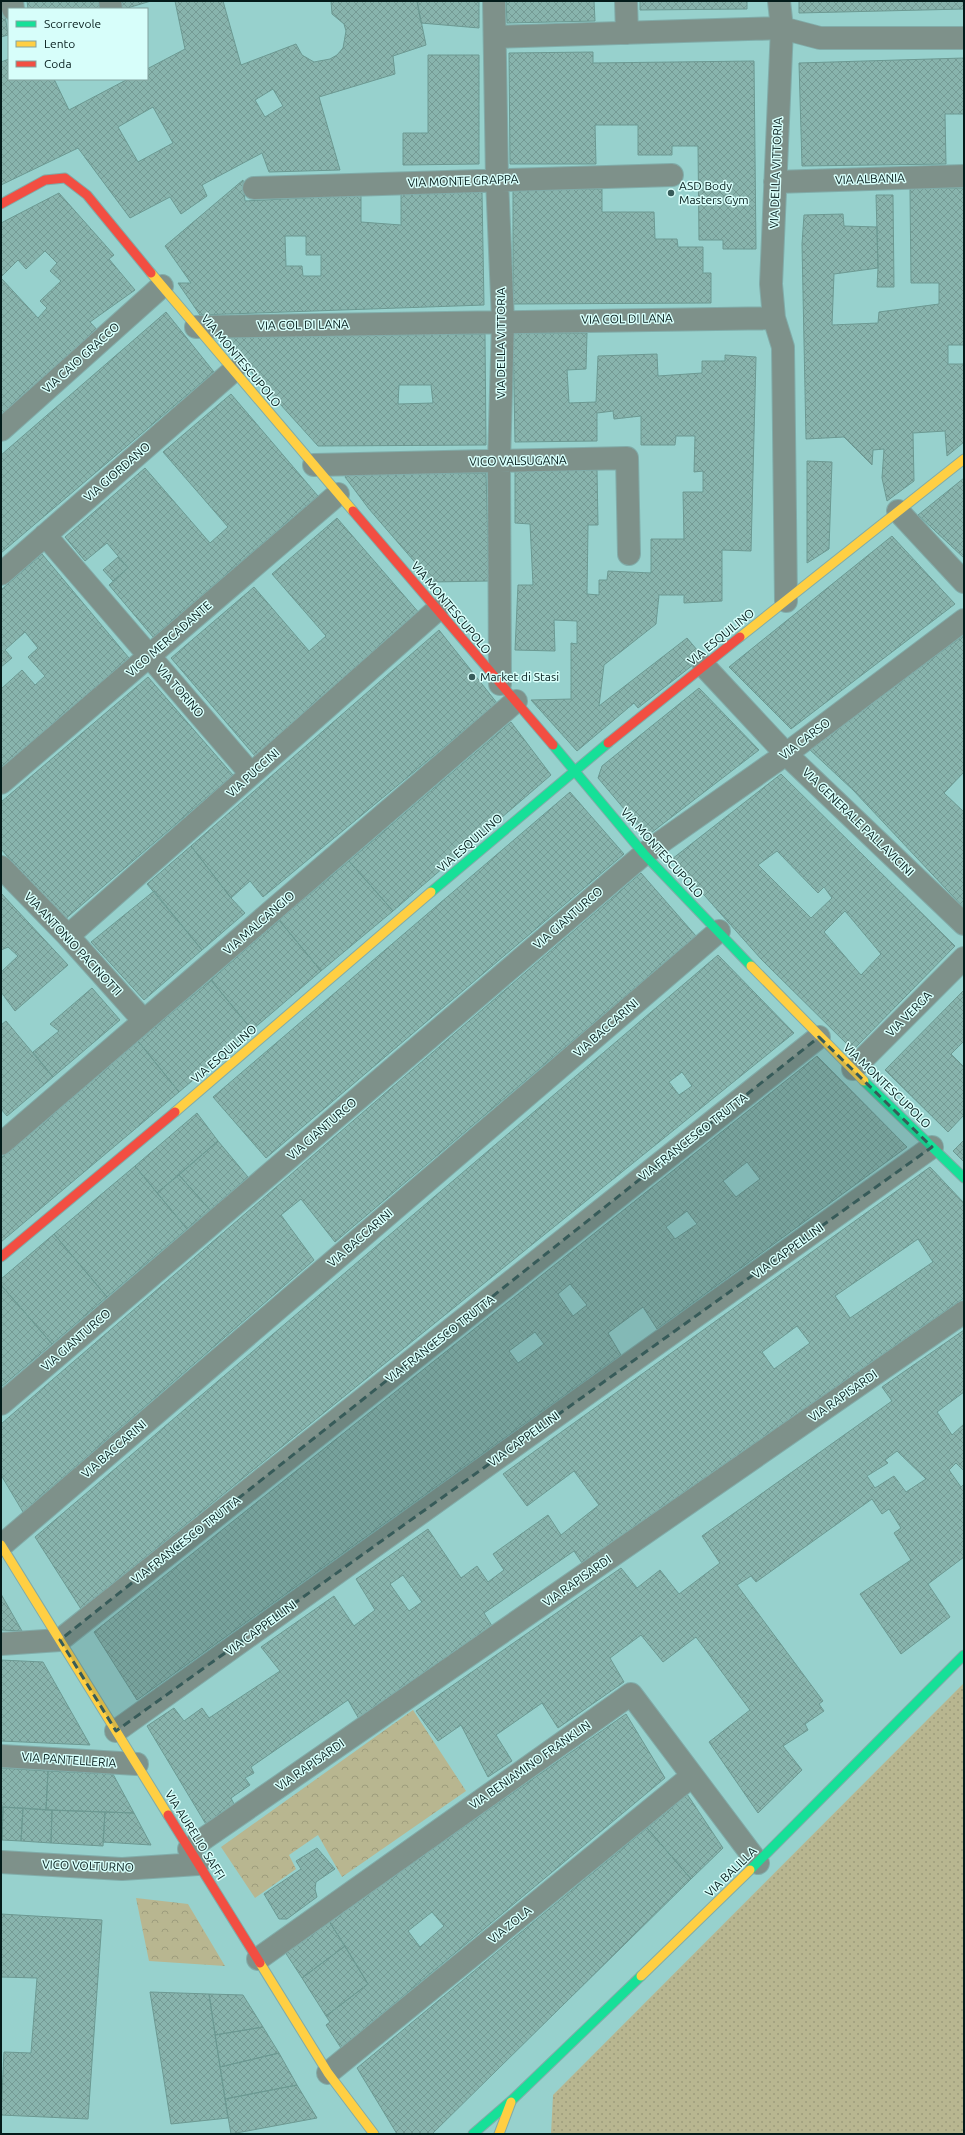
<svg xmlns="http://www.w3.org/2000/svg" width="965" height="2135" viewBox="0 0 965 2135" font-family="Ubuntu,sans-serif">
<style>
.grass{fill:url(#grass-dots)}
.park{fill:url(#park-crowns)}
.building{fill:url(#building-cross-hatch);stroke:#6c9992;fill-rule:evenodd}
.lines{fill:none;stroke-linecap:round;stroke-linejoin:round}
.street-casing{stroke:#81aca9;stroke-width:24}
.fast-casing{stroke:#81aca9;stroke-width:11}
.slow-casing{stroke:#81aca9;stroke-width:11}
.jam-casing{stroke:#81aca9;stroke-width:11}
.street{stroke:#7e918a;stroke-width:22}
.fast{stroke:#16e098;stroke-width:9}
.slow{stroke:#ffcf43;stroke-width:9}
.jam{stroke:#f24e42;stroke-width:9}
.marked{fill:#375b59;fill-opacity:0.2;stroke:#375b59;stroke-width:3;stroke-dasharray:8 5;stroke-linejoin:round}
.poi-dot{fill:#375b59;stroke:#d7fefa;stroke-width:1.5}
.labels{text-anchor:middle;stroke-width:3;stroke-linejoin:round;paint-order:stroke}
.street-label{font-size:12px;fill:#041b1a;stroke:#d7fefa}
.poi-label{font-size:12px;fill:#041b1a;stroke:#d7fefa;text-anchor:start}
</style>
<defs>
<pattern id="grass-dots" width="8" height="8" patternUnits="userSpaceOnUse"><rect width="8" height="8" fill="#b8b690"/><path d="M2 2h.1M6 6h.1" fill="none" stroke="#9d9c7c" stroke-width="1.8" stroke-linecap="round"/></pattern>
<pattern id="park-crowns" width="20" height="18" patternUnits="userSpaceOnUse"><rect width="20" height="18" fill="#b8b690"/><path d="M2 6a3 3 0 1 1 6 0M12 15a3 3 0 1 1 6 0" fill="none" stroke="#9d9c7c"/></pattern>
<pattern id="building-cross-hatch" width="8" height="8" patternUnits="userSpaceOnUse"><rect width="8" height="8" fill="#88b4ad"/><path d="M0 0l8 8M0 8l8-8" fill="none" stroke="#749a94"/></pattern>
</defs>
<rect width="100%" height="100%" fill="#97d1cd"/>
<path class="grass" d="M964,1683V2134H551L553,2095Z"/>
<path class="park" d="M413,1710L466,1791L342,1877L318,1835L289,1855L296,1869L255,1898L221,1847Z
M136,1898L188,1904L225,1966L149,1961Z"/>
<path class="building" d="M1,1H3L8,35L1,37Z
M27,1H100L101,9H28Z
M120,1H151L124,9H121Z
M175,1H223L241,65L296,44L302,55L314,62L330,59L337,55L343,48L346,31L344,24L332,14L331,1H417L426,45L393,56L395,74L319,97L340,170L269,172L262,153L202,185L207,196L181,214L170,197L130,218L78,148L1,185V62L9,59V79H54L69,110L128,79H147V69L185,49ZM273,89L283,106L265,117L255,100ZM153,107L173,143L138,162L118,127Z
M417,1H479V28L421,23Z
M506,1H594L595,21L507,23Z
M640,1H747V9L640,10Z
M799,1H964V9L799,13Z
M593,52V63L754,61L756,249H723V240H699L698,146H672V155H638V125H595L596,164H510L509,53Z
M428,55H479V164L403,165V133H428Z
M964,58V114H945L946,164L802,166L799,63Z
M243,180L245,201L361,195V222L401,225V192H482L484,305L200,315L178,283H191L165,246ZM285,236H306V255H321V276H303L302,266H286Z
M910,188H964V345H948V364H964V442L947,456L945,431L913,433L914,481L887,501L882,478L884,449L873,450L872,465L844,437L806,439L802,244L804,215L843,214L844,226L877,227L878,268L834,274L832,325L878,323L879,312L939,304V283H911Z
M513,189H602V212H654L655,239H677L678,247H703V273H711V303L513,304Z
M59,193L114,255L109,259L135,290L90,322L100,333L1,419V278L38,318L47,308L40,301L61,281L50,271L57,263L45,251L26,269L18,260L1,277V223Z
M876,195H893L894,287H877L878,268Z
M166,312L214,372L1,553V455Z
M513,333H587L586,369L567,370L569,403L596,402L598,356L657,354L658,376L702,373V361H725V355L756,357L751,551L722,550V601L684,603V595H659L656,624L604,665L599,706L687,638L703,657L638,708L634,703L577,751L531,700L571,699V643L577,644V621L554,620L555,651L515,650L518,585H533L530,524L515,523V471L597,470L598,525H588L587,594L599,595V580H607L608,571L651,573V539H684L683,492H703V471L694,472L695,436H676L675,445H641V416L614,419L613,411L597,413V441L515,442Z
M485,334L486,445L318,446L224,342L231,336ZM399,385H431L433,403L398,404Z
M231,394L318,496L153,637L109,585L128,568L107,543L85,561L65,537L145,468L210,543L228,527L163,452Z
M807,461L832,462L829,549L807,563Z
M486,473L489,581L432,582L369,509L345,477L347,474Z
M964,478V558L918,515Z
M337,518L420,614L255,756L171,658L254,587L309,651L326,636L272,574Z
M892,536L955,604L791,729L729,667Z
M42,554L129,658L1,770V689L22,670L35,685L45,676L28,657L38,648L25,632L5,650L12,658L1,667V590Z
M118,557L128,568L113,581L103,570Z
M439,630L497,703L263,897L250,881L231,898L191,846Z
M964,635V772L944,793L964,812V908L853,790L809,749Z
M148,677L233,775L63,921L1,849V802Z
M699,688L759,750L647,836L598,778L602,766Z
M511,722L551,775L393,911L349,861Z
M781,774L955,946L853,1050L761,959L672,859ZM777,851L818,893L824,887L832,898L811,918L758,865ZM845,911L881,954L861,975L824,932Z
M570,792L624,854L266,1158L213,1097Z
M191,846L231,898L245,913L202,950L147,884Z
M349,861L393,911L321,971L279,920Z
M641,873L696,936L335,1242L301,1199L281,1215L314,1260L23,1512L1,1475V1424Z
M154,891L202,950L144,1000L91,942Z
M1,893L68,965L15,1011L1,992V972L18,956L8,947L1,950Z
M279,920L321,971L252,1030L211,980Z
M718,955L794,1033L81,1609L35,1537ZM682,1072L692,1086L679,1095L669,1082Z
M211,980L252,1030L179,1092L138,1041Z
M92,988L120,1020L53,1077L33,1052L59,1031L50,1024Z
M964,990V1041L951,1054L963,1066L964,1065V1115L948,1132L885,1070Z
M6,1021L53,1077L7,1116L1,1109V1025Z
M138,1041L179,1092L1,1242V1158Z
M817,1056L907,1147L657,1329L643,1307L608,1333L621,1355L137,1700L94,1632ZM747,1162L760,1179L736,1197L723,1181ZM687,1211L697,1224L675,1239L666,1227ZM570,1284L587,1305L573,1316L558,1294ZM535,1332L544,1344L518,1363L509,1351Z
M197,1113L218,1141L157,1193L135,1166Z
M964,1140V1162L953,1151Z
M218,1141L248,1177L210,1210L179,1175Z
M135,1166L187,1229L107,1297L54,1234Z
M930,1167L964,1203V1298L582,1563L574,1551L484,1613L492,1626L359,1719L348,1700L251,1767L254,1773L245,1778L250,1785L231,1798L235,1806L207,1826L147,1726L174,1708L184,1721L202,1708L209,1718L280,1671L261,1647L334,1596L354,1626L375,1610L356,1579L428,1529L461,1578L477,1566L488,1582L504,1570L493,1554L548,1515L561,1535L599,1505L574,1471L527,1506L503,1474ZM918,1239L933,1262L850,1318L835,1296ZM797,1326L810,1343L774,1369L762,1352ZM403,1575L422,1602L409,1611L390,1584Z
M179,1175L210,1210L187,1229L157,1193Z
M54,1234L107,1297L52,1344L1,1285V1279Z
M1,1285L52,1344L1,1387Z
M964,1330V1392L937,1412L952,1435L964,1424V1468L963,1470L956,1463L949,1470L961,1487L964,1484V1557L928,1584L950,1617L901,1654L860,1594L911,1560L894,1533L901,1528L889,1509L882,1514L872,1499L756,1582L751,1576L737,1585L823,1701L819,1704L824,1711L805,1724L808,1730L783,1746L802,1770L758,1813L709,1742L750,1710L696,1637L663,1662L641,1635L610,1658L624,1682L558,1728L542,1703L496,1735L512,1761L488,1777L461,1725L438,1741L416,1711L621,1568L637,1588L660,1570L679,1594L720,1563L702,1536L892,1401L882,1387ZM897,1451L926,1479L906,1492L894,1476L875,1488L867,1476L888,1463L885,1460Z
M1,1594L22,1631L1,1630Z
M1,1660L43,1662L90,1745L1,1741Z
M626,1714L665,1778L341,2048L326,2025L330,2022L326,2016L368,1984L329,1921ZM432,1912L444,1926L420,1947L408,1931Z
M1,1768L48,1771L46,1810L1,1807Z
M48,1771L113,1774L134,1813L46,1810Z
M687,1794L723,1848L691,1879L647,1828Z
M1,1807H3L2,1840H1Z
M3,1807L23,1808L21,1841L2,1840Z
M23,1808L52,1810L51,1843L21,1841Z
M52,1810L105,1812L103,1846L51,1843Z
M105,1812L134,1813L151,1845L103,1842Z
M647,1828L691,1879L432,2134H397L357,2068Z
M317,1848L335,1869L316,1882L315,1889L317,1897L287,1919H279L264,1894L301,1869L296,1861Z
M1,1914L102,1920L88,2119L1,2115L4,2052L31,2053L37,1978L1,1977Z
M329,1921L345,1946L302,1978L285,1952Z
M345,1946L368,1984L326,2016L302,1978Z
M150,1992L209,1994L228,2118L171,2124Z
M209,1994L243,1995L263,2027L215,2035Z
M263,2027L279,2053L220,2067L215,2035Z
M279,2053L297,2085L225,2099L220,2067Z
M297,2085L317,2118L231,2134L225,2099Z"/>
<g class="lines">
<defs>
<path id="street" d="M12,1L13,9
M110,1L111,9
M494,1L497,179L503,321L499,461L500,684
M626,1L627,33
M779,1L782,28L820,38H964
M495,37L782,28L771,284L774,318
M775,182L964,176
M254,188L672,175
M196,327L774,318L783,347L786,601
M1,430L162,286
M314,465L627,458L629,554
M898,511L964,582
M45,535L251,774
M1,574L233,371
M704,666L786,754L964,924
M1,783L338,494
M1,867L68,936L144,1021
M68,936L437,610
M853,1069L964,958
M1,1144L516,701
M1,1404L644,854L786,754L964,620
M1,1546L719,931
M1,1644L60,1640L819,1037
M116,1731L932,1147
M1,1756L137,1764
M189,1849L964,1312
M1,1862L122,1869L198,1864
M258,1959L631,1694L758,1863
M328,2073L692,1776"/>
<path id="fast" d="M553,745L644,854L751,966
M431,892L608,743
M864,1081L964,1178
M750,1870L964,1655
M473,2134L511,2101L641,1976"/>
<path id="slow" d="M151,273L353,511
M740,637L964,459
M751,966L864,1081
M175,1112L431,892
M1,1545L168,1815
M260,1963L328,2073L374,2134
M641,1976L750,1870
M499,2134L511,2102"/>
<path id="jam" d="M1,204L45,180L65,178L87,195L151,273
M353,511L553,745
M608,743L740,637
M1,1257L175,1112
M168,1815L260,1963"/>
</defs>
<use href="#street" class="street-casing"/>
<use href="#fast" class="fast-casing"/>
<use href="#slow" class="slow-casing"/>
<use href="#jam" class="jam-casing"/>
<use href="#street" class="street"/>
<use href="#fast" class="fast"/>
<use href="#slow" class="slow"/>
<use href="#jam" class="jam"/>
</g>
<path class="marked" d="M819,1037L932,1147L116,1731L60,1640Z"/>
<g class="poi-dot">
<circle cx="671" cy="193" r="4"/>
<circle cx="472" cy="677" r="4"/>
</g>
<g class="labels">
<g class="street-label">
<text transform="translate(776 173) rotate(-88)" y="4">VIA DELLA VITTORIA</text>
<text transform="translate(870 179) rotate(-2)" y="4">VIA ALBANIA</text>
<text transform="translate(463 181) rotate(-2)" y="4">VIA MONTE GRAPPA</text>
<text transform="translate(627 319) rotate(-1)" y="4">VIA COL DI LANA</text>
<text transform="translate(303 325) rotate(-1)" y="4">VIA COL DI LANA</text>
<text transform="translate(501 343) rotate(-90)" y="4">VIA DELLA VITTORIA</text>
<text transform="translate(81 358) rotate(-42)" y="4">VIA CAIO GRACCO</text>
<text transform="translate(241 361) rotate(50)" y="4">VIA MONTESCUPOLO</text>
<text transform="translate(518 461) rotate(-1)" y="4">VICO VALSUGANA</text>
<text transform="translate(117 472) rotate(-41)" y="4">VIA GIORDANO</text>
<text transform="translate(451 608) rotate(50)" y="4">VIA MONTESCUPOLO</text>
<text transform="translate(721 637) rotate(-39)" y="4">VIA ESQUILINO</text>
<text transform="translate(169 639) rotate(-41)" y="4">VICO MERCADANTE</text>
<text transform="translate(180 691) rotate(49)" y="4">VIA TORINO</text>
<text transform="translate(805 739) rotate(-37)" y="4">VIA CARSO</text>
<text transform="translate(253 773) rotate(-42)" y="4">VIA PUCCINI</text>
<text transform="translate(858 822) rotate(44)" y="4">VIA GENERALE PALLAVICINI</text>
<text transform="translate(470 843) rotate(-41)" y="4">VIA ESQUILINO</text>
<text transform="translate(662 853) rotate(48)" y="4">VIA MONTESCUPOLO</text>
<text transform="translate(568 918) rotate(-41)" y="4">VIA GIANTURCO</text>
<text transform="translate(259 923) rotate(-41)" y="4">VIA MALCANGIO</text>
<text transform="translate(73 944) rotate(47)" y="4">VIA ANTONIO PACINOTTI</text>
<text transform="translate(909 1014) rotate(-45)" y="4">VIA VERGA</text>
<text transform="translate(606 1028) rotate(-41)" y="4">VIA BACCARINI</text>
<text transform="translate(224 1054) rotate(-41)" y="4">VIA ESQUILINO</text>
<text transform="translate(887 1086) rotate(44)" y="4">VIA MONTESCUPOLO</text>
<text transform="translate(322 1129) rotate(-41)" y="4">VIA GIANTURCO</text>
<text transform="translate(693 1137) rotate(-38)" y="4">VIA FRANCESCO TRUTTA</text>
<text transform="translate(360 1238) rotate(-41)" y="4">VIA BACCARINI</text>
<text transform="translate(788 1251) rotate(-36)" y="4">VIA CAPPELLINI</text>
<text transform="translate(440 1339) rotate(-38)" y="4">VIA FRANCESCO TRUTTA</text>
<text transform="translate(76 1340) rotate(-41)" y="4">VIA GIANTURCO</text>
<text transform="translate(843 1396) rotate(-35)" y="4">VIA RAPISARDI</text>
<text transform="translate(524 1439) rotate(-36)" y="4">VIA CAPPELLINI</text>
<text transform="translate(114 1449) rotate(-41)" y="4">VIA BACCARINI</text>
<text transform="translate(186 1540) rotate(-38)" y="4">VIA FRANCESCO TRUTTA</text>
<text transform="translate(577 1581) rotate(-35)" y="4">VIA RAPISARDI</text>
<text transform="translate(261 1628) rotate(-36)" y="4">VIA CAPPELLINI</text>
<text transform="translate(69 1760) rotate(4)" y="4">VIA PANTELLERIA</text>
<text transform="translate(310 1765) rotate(-35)" y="4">VIA RAPISARDI</text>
<text transform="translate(530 1765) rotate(-35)" y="4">VIA BENIAMINO FRANKLIN</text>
<text transform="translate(195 1835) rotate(58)" y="4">VIA AURELIO SAFFI</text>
<text transform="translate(88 1866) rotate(2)" y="4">VICO VOLTURNO</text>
<text transform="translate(731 1872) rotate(-44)" y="4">VIA BALILLA</text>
<text transform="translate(510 1925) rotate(-39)" y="4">VIA ZOLA</text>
</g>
<g class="poi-label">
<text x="679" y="190">ASD Body<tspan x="679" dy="14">Masters Gym</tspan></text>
<text x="480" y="681">Market di Stasi</text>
</g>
</g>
<rect width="965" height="2135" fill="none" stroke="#041b1a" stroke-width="4"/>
<rect x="8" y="8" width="140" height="72" fill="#d7fefa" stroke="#83a3a0"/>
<rect x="16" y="21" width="20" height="6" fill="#16e098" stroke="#83a3a0"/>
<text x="44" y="28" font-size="12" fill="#041b1a">Scorrevole</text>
<rect x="16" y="41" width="20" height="6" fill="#ffcf43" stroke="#83a3a0"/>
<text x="44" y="48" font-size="12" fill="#041b1a">Lento</text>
<rect x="16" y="61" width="20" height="6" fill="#f24e42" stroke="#83a3a0"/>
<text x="44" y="68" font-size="12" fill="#041b1a">Coda</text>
</svg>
